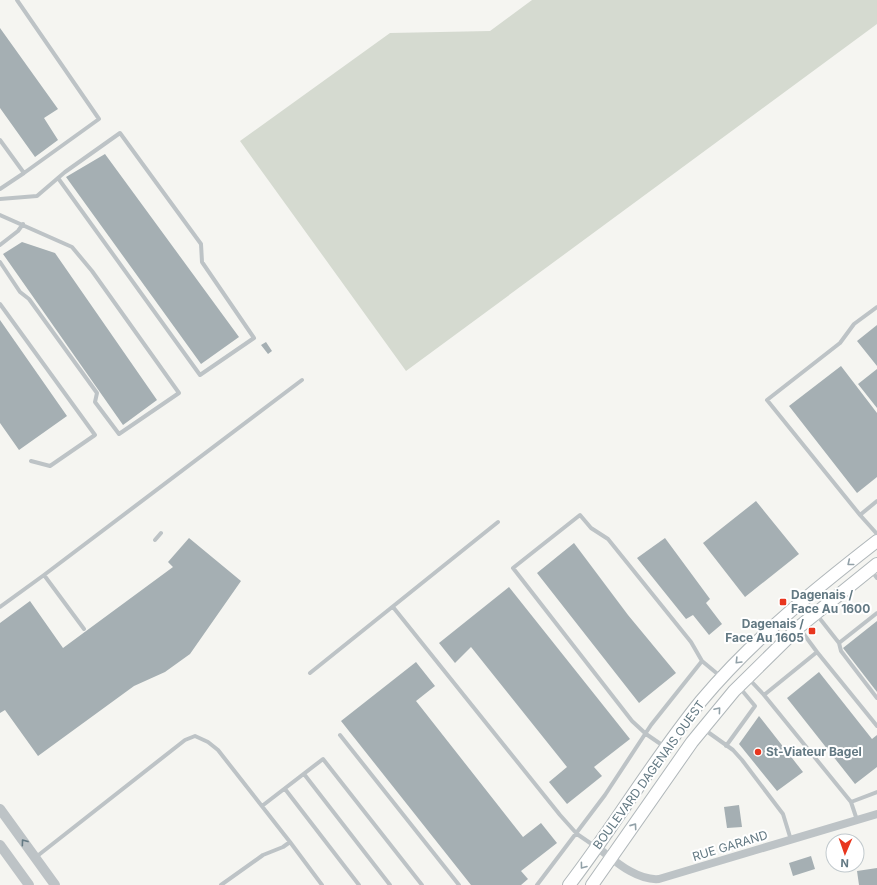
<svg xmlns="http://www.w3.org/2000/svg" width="877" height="885" viewBox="0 0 877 885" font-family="Inter,sans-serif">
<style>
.green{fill:#d5dad0}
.building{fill:#a5afb3}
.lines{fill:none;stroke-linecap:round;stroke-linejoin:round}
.secondary-casing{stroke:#b0b7ba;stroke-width:14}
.service{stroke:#bdc3c6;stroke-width:4}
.minor{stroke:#bdc3c6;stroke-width:8}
.tertiary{stroke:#bdc3c6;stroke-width:10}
.secondary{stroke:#fff;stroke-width:12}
.oneway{stroke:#92a1a8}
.oneway2{stroke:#637983}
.poi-dot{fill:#e8361e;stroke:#fff;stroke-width:1.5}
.labels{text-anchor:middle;stroke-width:4;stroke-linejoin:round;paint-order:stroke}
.poi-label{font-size:12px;font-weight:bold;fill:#637983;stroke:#fff;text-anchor:start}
.street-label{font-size:12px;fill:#637983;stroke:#fff}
</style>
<rect width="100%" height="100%" fill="#f5f5f1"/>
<path class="green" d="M532,0H877V24L406,371L240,141L390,33L490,31Z"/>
<path class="building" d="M0,28L58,109L44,118L58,140L35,157L0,108Z
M105,154L239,337L201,364L66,177Z
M22,242L55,253L157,400L123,425L3,254Z
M0,320L67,416L19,450L0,423Z
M877,325V366L857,341Z
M266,342L272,351L268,354L261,345Z
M841,366L877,413V477L857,493L789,406Z
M877,369V408L858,384Z
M756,501L799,554L745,597L703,543Z
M189,538L241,581L190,654L165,672L134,686L38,756L5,710L0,713V623L30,601L63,648L173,567L168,562Z
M665,538L710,599L706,603L722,624L709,635L693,615L686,619L637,558Z
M574,543L628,615L676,673L639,703L537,573Z
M509,587L630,739L594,767L602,776L567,804L549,782L567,767L471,647L455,663L439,643Z
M877,621V692L843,648Z
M416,662L435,686L416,701L523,837L541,823L557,843L521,871L528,879L521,885H471L341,721Z
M819,672L872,739L877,735V767L855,784L787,698Z
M759,716L803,772L777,791L739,744Z
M739,805L742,827L727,828L724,807Z
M811,856L815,869L793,876L789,863Z
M877,868V885H859L857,871Z"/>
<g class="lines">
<defs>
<path id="secondary" d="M569,885C615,825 653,760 701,701C752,640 814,590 877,541
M592,885L692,742L734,691L799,627L877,564"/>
</defs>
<use href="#secondary" class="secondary-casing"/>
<path class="service" d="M17,0L99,119L24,173
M0,140L24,173L0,189
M0,199L37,196L65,172L120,133L201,244L202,262L254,338L200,375L58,178
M0,215L72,247L92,271L179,393L119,434L95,402L97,393L29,299L20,292L0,262
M0,245L18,231L23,224
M0,304L95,435L50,466L31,461
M877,501L860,515L877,534
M860,515L767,400L840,343L854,324L877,307
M155,540L161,533
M871,570L877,578
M44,575L302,380
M0,607L44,575L84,629
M393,607L560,815L577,834L596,847
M817,615L839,643L877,613
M839,643L841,651L877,698
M817,652L877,726
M310,673L498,522
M749,679L764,695L817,652L800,629
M764,695L851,802
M705,730L733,750L742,760L783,814L791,840
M340,735L459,885
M726,746L755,706L740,688
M665,747L646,734L632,721L513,568L580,515L591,528L608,539L691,642L702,661
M304,774L390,885
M285,789L359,885
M262,806L323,759L422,885
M857,820L851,802L877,792
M290,842L322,885
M36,857L185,740L195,736L208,742L218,750L290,842L283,847L263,855L221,885
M537,885L605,795L651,725L702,661L720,676"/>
<path class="minor" d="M597,847C614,860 636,881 659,879L877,814"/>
<path class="tertiary" d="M0,809L55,885
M0,845L29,885"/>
<use href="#secondary" class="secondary"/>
</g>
<defs><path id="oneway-chevron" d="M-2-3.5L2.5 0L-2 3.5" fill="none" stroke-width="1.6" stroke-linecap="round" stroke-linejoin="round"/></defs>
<g class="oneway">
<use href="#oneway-chevron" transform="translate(850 563) rotate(141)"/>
<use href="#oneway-chevron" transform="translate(738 661) rotate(134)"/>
<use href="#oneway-chevron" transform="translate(718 710) rotate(-50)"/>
<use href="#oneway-chevron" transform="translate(634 826) rotate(-55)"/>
<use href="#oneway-chevron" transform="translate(583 866) rotate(127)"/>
</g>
<use class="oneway2" href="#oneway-chevron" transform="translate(24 842) rotate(-126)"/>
<g class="poi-dot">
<rect x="779" y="598" width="8" height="8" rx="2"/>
<rect x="808" y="627" width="8" height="8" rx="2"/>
<circle cx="758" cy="752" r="4"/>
</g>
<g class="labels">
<g class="poi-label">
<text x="791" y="599">Dagenais /<tspan x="791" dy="14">Face Au 1600</tspan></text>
<text x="804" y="628" text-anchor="end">Dagenais /<tspan x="804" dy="14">Face Au 1605</tspan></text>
<text x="766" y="756">St-Viateur Bagel</text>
</g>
<g class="street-label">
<text transform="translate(649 775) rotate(-54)" y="4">BOULEVARD DAGENAIS OUEST</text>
<text transform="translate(730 846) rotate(-17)" y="4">RUE GARAND</text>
</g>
</g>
<g transform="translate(845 853) rotate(182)"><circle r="19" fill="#ffffff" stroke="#c1c9cd"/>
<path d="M0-3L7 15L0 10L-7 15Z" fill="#e8361e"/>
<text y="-6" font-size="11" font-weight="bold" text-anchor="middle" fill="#637983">N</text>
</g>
</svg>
